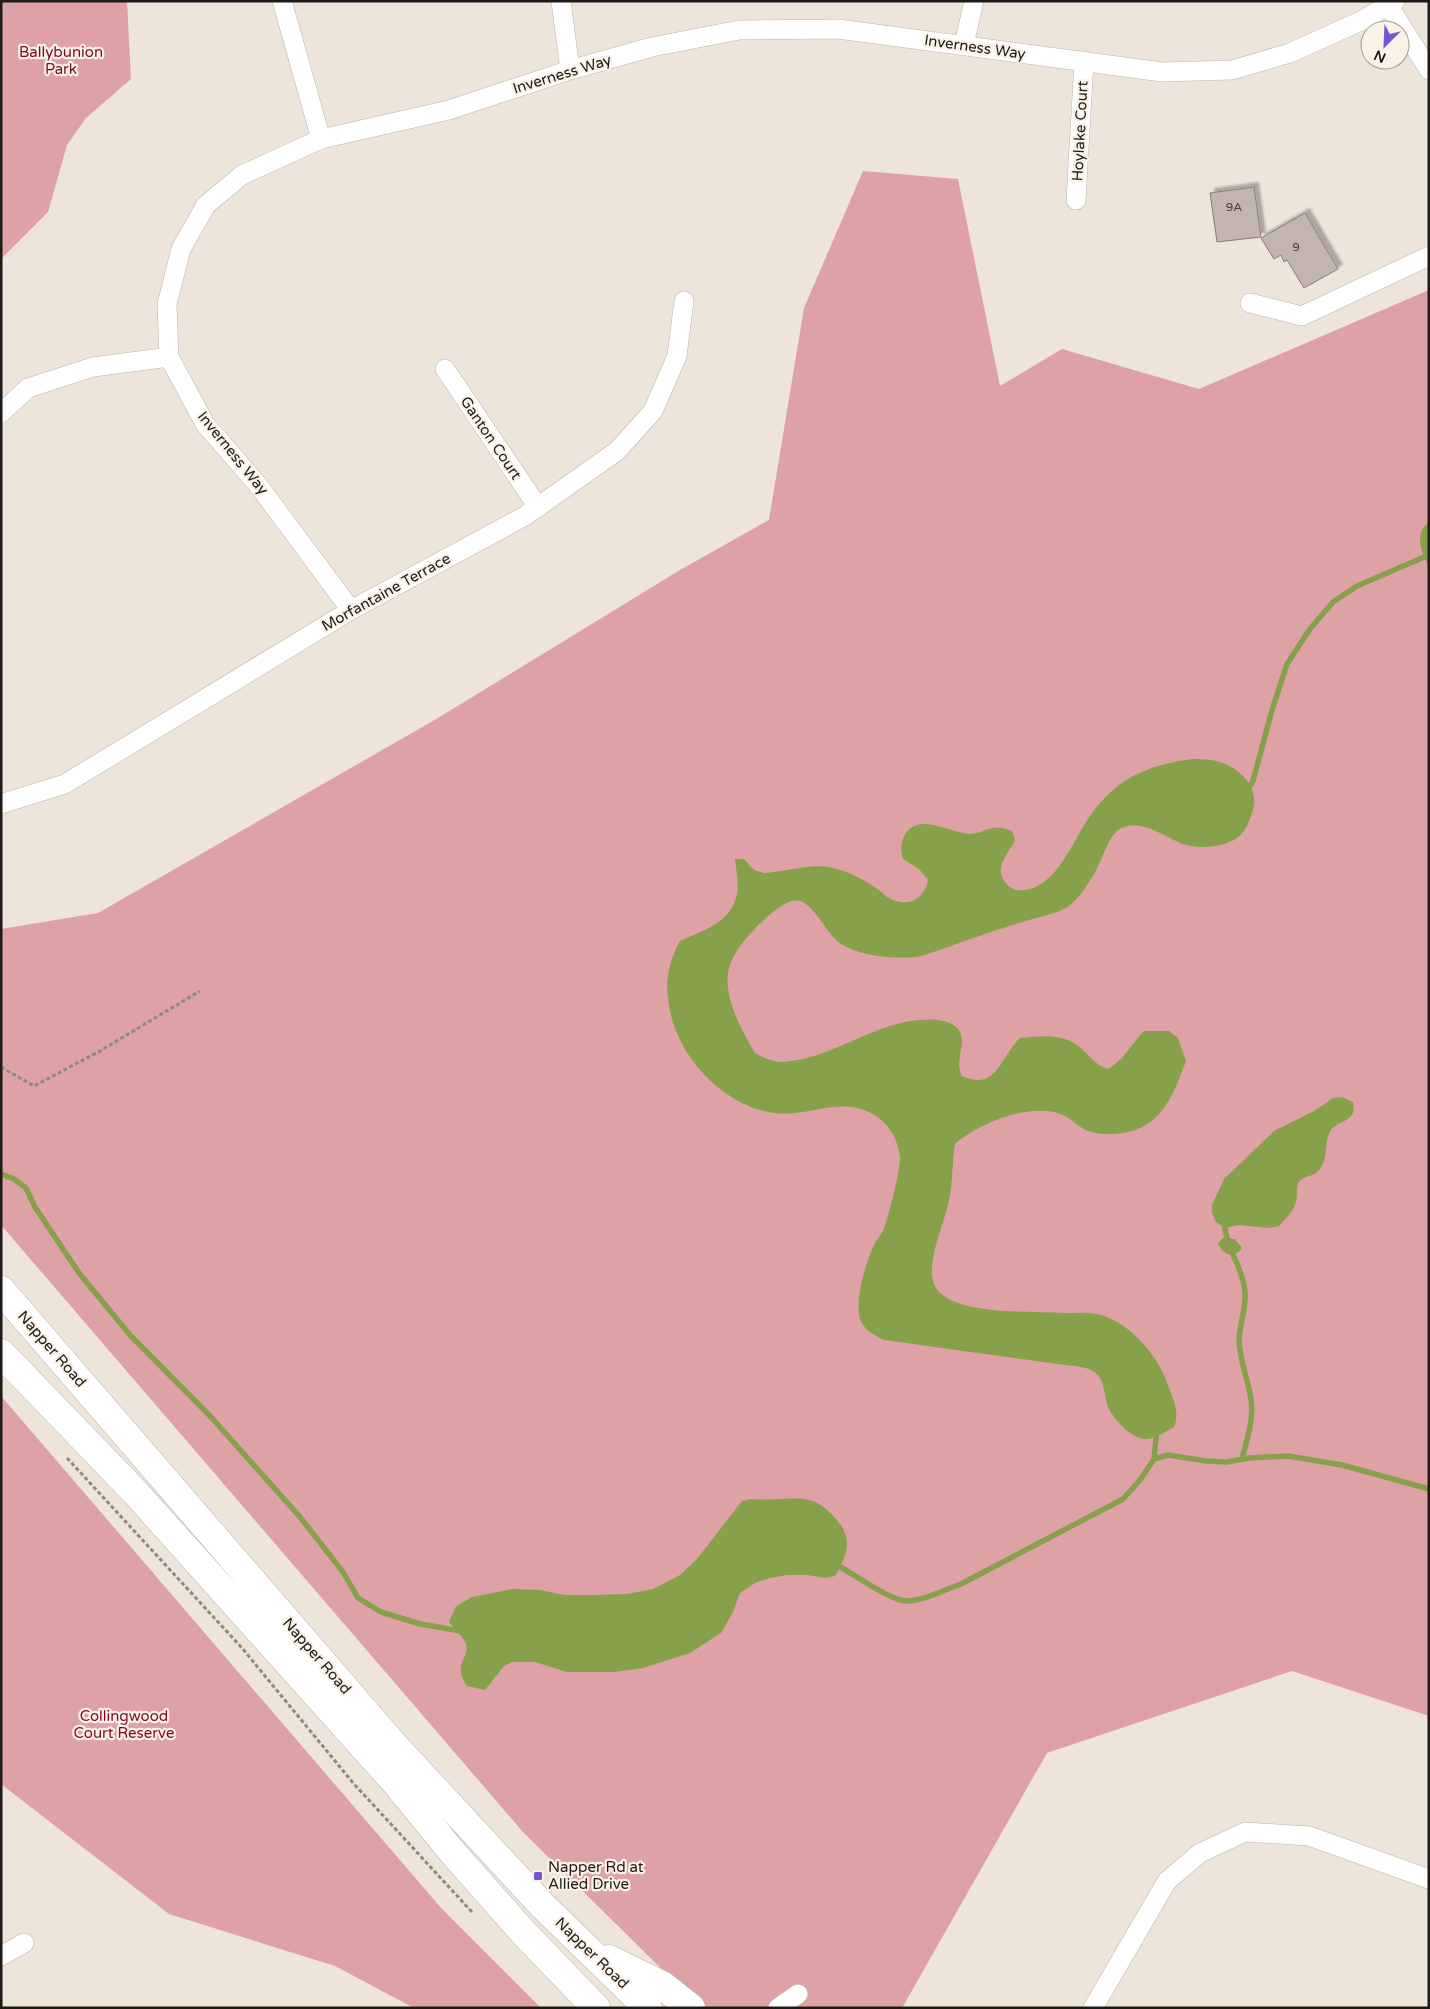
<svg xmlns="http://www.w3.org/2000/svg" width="1430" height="2009" viewBox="0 0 1430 2009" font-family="'Varela Round',sans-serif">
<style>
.green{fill:#dea1a6}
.water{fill:#87a14b}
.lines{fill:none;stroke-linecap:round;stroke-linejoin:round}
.stream{stroke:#87a14b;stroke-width:5.5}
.building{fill:#c2b5b0;stroke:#897d79;filter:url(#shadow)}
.street-casing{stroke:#bdb4ab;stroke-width:20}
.secondary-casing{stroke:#bdb4ab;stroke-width:29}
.path{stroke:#908982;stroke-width:3;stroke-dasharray:4 2.5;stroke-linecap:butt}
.street{stroke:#fff;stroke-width:19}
.secondary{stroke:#fff;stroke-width:28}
.poi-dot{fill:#7757d1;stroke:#faf1e7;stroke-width:2}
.labels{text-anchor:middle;stroke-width:4.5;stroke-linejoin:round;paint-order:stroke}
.number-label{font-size:12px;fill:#46413d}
.street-label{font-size:15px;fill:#1d1a17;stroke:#faf1e7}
.park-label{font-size:15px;fill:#7e072a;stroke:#faf1e7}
.poi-label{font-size:15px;fill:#1d1a17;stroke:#faf1e7;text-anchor:start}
</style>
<defs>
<filter id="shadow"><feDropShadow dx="4.5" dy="-4.5" stdDeviation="1" flood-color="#0004"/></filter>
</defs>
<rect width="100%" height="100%" fill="#ede4da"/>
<path class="green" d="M1,1H127L131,79L86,118L67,145L48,212L1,259Z
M863,171L958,179L1000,386L1062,349L1199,389L1429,290V1716L1292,1671L1047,1753L902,2008H701L523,1832L1,1225V929L98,913L438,718L680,570L769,520L804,308Z
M1,1396L442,1909L541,2008H414L335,1966L169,1914L1,1784Z"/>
<path class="water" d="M1429,522V567C1422,553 1413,533 1429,522Z
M1193,759C1199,759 1206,759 1212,760C1239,765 1263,788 1251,816C1248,825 1243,835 1234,840C1220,847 1202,849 1186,845C1166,839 1140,815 1118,830C1108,838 1104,855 1098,866C1093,878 1077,902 1066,908C1056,914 1031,919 1019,923C986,933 954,945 922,956C899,960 853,957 835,939C826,930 812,904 800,901C789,898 774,911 767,917C753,930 736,947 730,965C720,991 742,1032 755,1053C763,1057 772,1062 780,1062C820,1061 856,1036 893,1025C909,1020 946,1014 958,1029C969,1044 953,1058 962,1076C997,1092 1000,1057 1020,1038C1038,1036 1061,1033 1077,1045C1088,1053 1094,1065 1108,1069C1123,1061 1132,1043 1144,1031H1169L1178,1038L1186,1061C1172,1099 1159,1132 1114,1134C1106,1134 1099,1134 1091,1132C1079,1129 1070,1116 1058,1113C1027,1104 979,1123 955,1144C952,1162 953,1182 949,1200C945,1223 923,1267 936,1288C944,1300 960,1304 972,1307C1003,1313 1035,1311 1067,1313C1076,1313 1087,1312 1097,1314C1128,1321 1155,1352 1166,1380C1171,1395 1181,1411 1174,1427C1167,1431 1155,1439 1146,1439C1132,1439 1117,1422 1110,1411C1104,1400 1106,1385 1098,1375C1091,1367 1076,1366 1065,1365L884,1340C876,1336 868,1332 863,1325C851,1308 866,1262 874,1245C877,1239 882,1234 884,1228C889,1215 900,1172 900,1158C899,1144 892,1128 880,1119C846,1092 811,1118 774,1113C730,1107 690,1069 675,1028C664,998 664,969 680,941C704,930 731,923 737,894C739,884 736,869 735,859H744L754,870L764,873C783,872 810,864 829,867C846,870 865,880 879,890C883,893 886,897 891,899C909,908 925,898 928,880L919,869L903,859C898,845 904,825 923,824C938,824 954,832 969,834C988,833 990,822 1012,831L1015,840C1010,851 999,861 1001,874C1003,881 1010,889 1016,890C1055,895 1073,839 1090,816C1098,804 1108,794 1119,785C1141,769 1167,762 1193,759Z
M1342,1097L1353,1102C1358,1124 1336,1119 1330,1132C1324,1142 1328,1155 1322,1166C1314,1179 1304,1174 1298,1183C1296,1188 1298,1199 1295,1205C1292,1213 1284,1220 1279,1226L1269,1228L1239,1225L1225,1228L1216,1222L1212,1213V1205L1224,1179L1274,1131L1314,1111L1333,1098Z
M1223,1238L1235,1239L1242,1248C1234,1259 1222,1255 1218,1243Z
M751,1499C768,1501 794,1496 809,1500C819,1502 828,1510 834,1517C854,1537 848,1554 835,1576L825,1578L807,1575H787L770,1578L755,1583L740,1593L733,1612L721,1633L690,1653L643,1668L615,1672H567L535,1662H512L504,1666L485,1690L467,1686C451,1662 470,1661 466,1644C465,1639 453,1627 449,1622L456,1606L472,1597L512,1589L540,1590L564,1595H596L627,1594L653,1589L680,1575L697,1559L742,1501Z"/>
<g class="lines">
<path class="stream" d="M1247,791L1253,781L1272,710L1287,664L1310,629L1333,602L1357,586L1429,555
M1,1174L14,1179L26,1188L35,1207L79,1273L130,1335L211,1417L300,1517L343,1572L358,1598L381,1612L420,1624L461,1631
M1225,1228C1227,1248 1240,1264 1244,1285C1248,1304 1240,1321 1239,1339C1239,1359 1248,1379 1251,1399C1254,1419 1247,1439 1242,1459
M1154,1459L1157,1429
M835,1564C851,1572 893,1603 908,1601C926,1600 944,1590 961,1584L1123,1499L1140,1480L1154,1459L1168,1455L1206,1461L1227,1462L1249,1458L1288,1456L1342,1465L1429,1489"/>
</g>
<path class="building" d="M1254,187L1261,237L1217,242L1210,193Z
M1305,213L1338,269L1304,288L1287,260L1284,262L1281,255L1274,259L1261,238Z"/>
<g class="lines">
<defs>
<path id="street" d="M282,1L321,139
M561,1L570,70
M1388,5L1429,70
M964,45L974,1
M1076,200L1084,61
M1250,303L1302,316L1429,256
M445,369L538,507
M1,413L28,388L93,367L169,357
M351,610L258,485L205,424L169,357L167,304L181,249L206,205L242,175L321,139L449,110L570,70L652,47L739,30L838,29L1162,72L1232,70L1290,53L1363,20L1395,1
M1,804L65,784L351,610L525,516L617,451L653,411L677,356L684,301
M1,1956L24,1943
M778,2008L798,1994
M1093,2008L1167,1881L1200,1853L1245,1832L1309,1836L1429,1879"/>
<path id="secondary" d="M1,1290L393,1744L544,1907L648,2008
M1,1353L135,1492L395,1782L454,1854L522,1931L596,2008
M609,1959L662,1985L691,2008"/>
</defs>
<use href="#street" class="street-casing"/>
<use href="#secondary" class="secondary-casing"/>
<path class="path" d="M1,1067L34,1086L100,1051L200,991
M67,1458L242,1648L354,1784L472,1912"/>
<use href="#street" class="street"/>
<use href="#secondary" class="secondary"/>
</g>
<rect class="poi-dot" x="533" y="1871" width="10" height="10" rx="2.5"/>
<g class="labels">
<g class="number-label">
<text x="1234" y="211">9A</text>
<text x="1296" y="251">9</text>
</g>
<g class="street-label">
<text transform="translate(975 47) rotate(8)" y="5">Inverness Way</text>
<text transform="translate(562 74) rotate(-17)" y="5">Inverness Way</text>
<text transform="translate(1080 131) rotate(-87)" y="5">Hoylake Court</text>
<text transform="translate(491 438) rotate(56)" y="5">Ganton Court</text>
<text transform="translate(233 453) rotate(51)" y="5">Inverness Way</text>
<text transform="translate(386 592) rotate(-29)" y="5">Morfantaine Terrace</text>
<text transform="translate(52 1349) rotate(49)" y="5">Napper Road</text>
<text transform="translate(317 1656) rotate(49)" y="5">Napper Road</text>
<text transform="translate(592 1953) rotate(44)" y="5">Napper Road</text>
</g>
<g class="park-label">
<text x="61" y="57">Ballybunion<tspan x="61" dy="17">Park</tspan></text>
<text x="124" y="1721">Collingwood<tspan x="124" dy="17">Court Reserve</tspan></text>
</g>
<g class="poi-label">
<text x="548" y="1872">Napper Rd at<tspan x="548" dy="17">Allied Drive</tspan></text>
</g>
</g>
<rect width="1430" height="2009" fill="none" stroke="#1d1a17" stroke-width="5"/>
<g transform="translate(1385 45) rotate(204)"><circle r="24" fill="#faf1e7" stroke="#a29b94"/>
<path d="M0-4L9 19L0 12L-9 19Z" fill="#7757d1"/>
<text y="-8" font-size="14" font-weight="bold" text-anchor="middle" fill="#1d1a17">N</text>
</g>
</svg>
